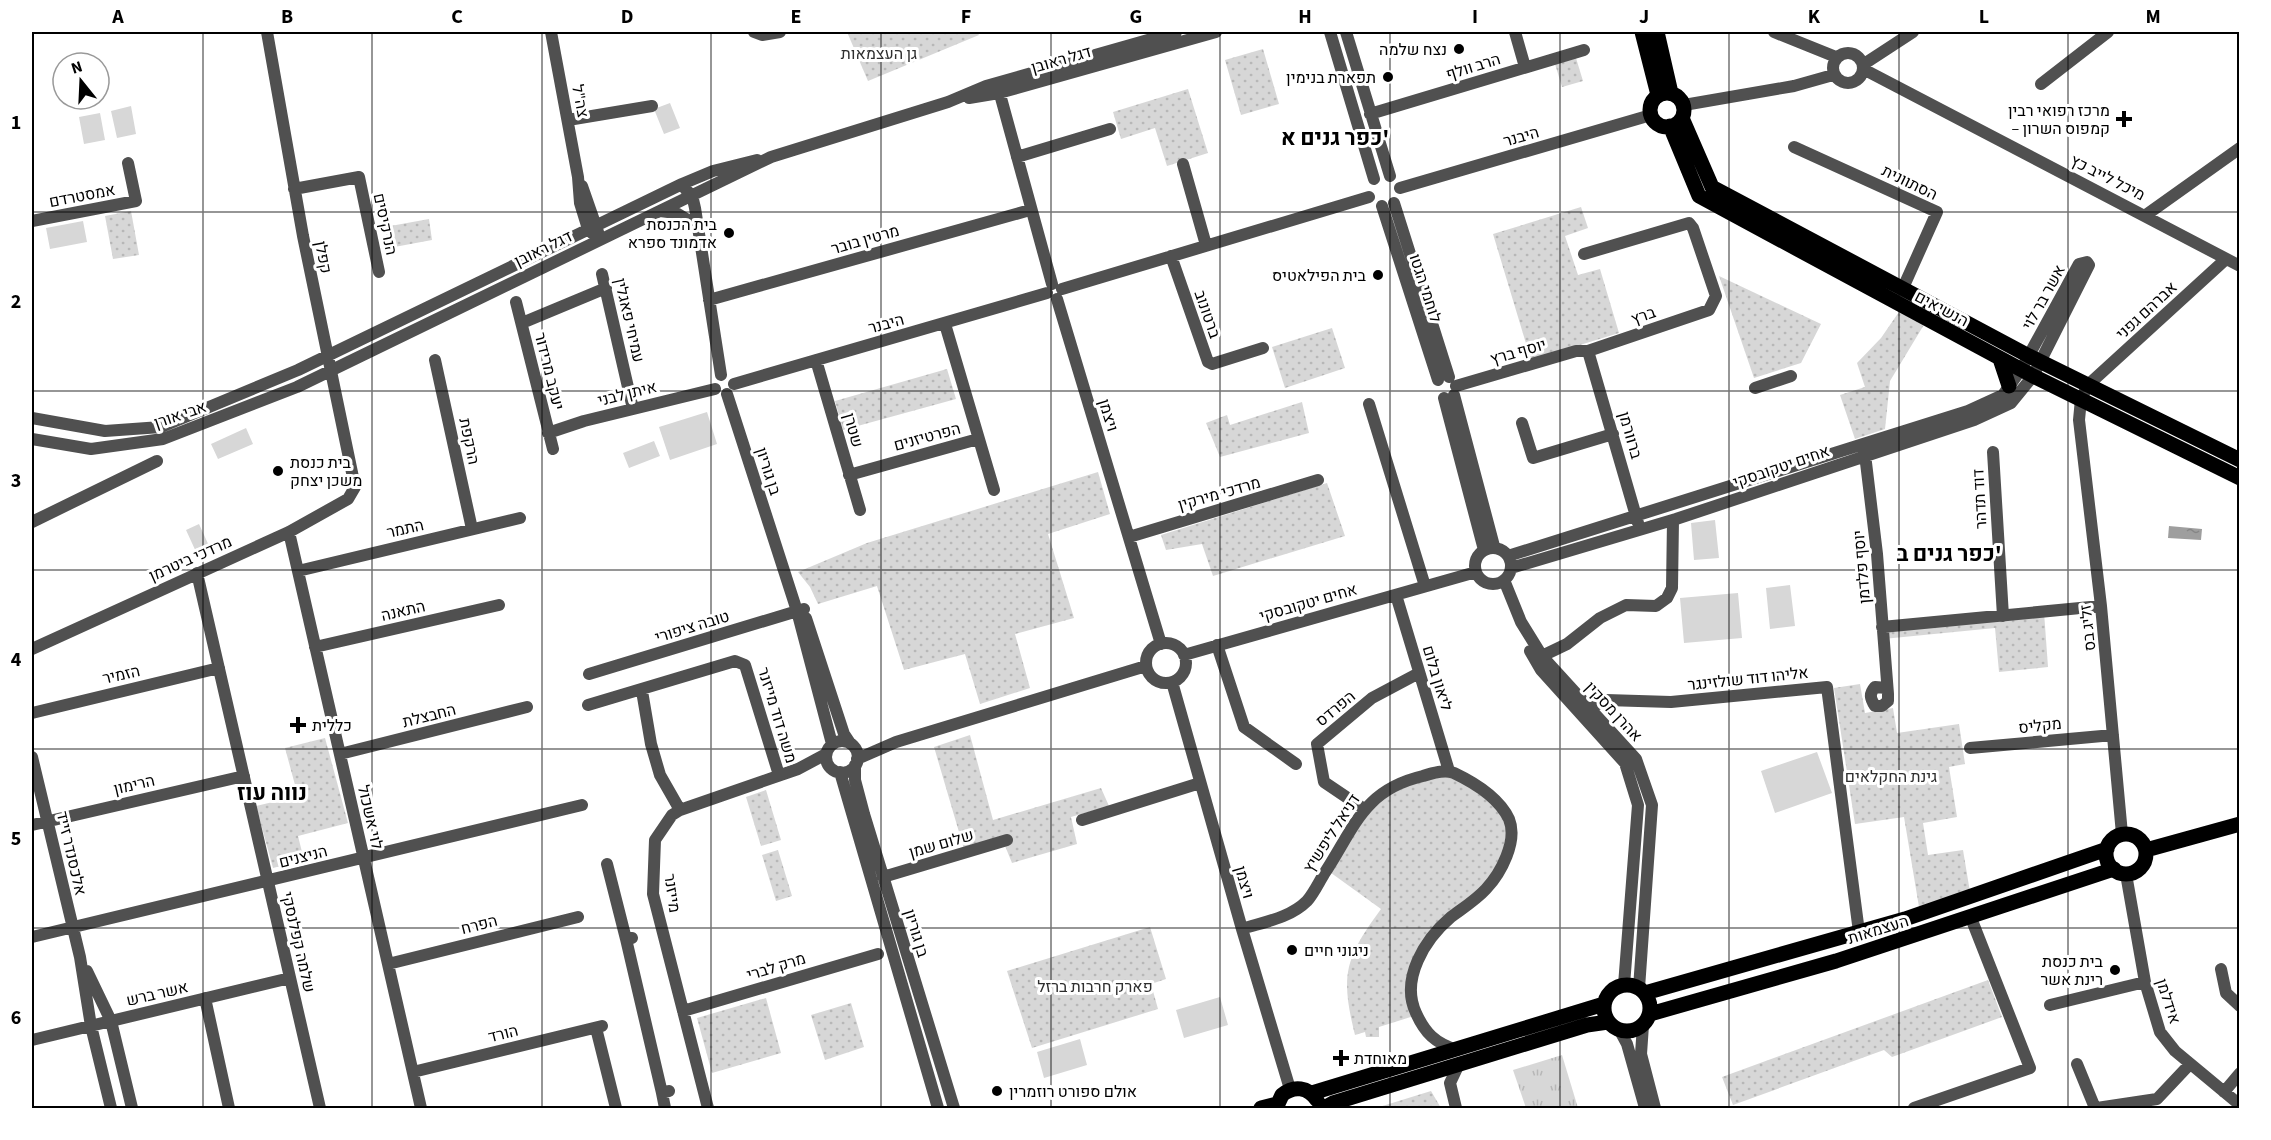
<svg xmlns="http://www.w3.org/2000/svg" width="2271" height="1140" viewBox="0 0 2271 1140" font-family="'Source Sans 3',Heebo,sans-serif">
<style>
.grass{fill:url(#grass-tufts)}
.park{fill:url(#park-dots)}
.pitch{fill:#d7d7d7}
.water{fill:url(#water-ripples)}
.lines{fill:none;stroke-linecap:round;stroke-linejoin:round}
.minor{stroke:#505050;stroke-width:12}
.major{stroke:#000;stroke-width:15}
.grid{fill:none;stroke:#000;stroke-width:1.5;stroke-opacity:0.55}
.poi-dot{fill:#000;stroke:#fff;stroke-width:2}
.labels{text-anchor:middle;stroke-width:6;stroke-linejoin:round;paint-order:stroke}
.poi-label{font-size:16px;fill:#000;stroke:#fff;text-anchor:end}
.park-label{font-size:16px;fill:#2e2e2e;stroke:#fff}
.street-label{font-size:16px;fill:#000;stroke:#fff}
.district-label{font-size:22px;font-weight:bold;fill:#000;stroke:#fff}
.neatline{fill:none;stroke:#000;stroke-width:2}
.grid-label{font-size:20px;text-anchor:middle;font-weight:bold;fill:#000}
</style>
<defs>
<pattern id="grass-tufts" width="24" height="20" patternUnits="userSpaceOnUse" patternTransform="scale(1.5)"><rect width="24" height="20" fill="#d7d7d7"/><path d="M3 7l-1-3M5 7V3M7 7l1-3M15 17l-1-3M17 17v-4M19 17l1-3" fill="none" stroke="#b7b7b7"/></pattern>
<pattern id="park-dots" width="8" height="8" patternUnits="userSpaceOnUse" patternTransform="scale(1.5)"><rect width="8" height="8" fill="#d7d7d7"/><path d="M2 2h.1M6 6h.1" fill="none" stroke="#b7b7b7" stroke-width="1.8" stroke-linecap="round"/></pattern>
<pattern id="water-ripples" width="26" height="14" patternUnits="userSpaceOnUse" patternTransform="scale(1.5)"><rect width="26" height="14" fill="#9e9e9e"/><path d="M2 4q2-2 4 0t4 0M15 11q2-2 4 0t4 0" fill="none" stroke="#868686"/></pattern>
</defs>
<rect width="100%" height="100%" fill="#fff"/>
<path class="grass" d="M1562,1055L1578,1108H1526L1513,1070Z"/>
<path class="park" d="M847,32H977L979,35L868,81Z
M1263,49L1279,104L1241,115L1225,60Z
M1576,58L1583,81L1562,87L1555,64Z
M1188,89L1208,153L1167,166L1155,128L1121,139L1113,112Z
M1581,207L1588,228L1565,236L1578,275L1600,269L1619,333L1531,360L1493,234Z
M131,211L139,255L113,259L105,216Z
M429,219L432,240L389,248L385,227Z
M1719,276L1821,324L1801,363L1754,378Z
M1901,309L1925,323L1890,381L1885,429L1855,439L1840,395L1865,387L1857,363L1881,338Z
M1332,328L1345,368L1285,388L1272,347Z
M947,369L956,399L843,430L835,401Z
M1302,402L1309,433L1220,457L1206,423L1227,415L1230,425Z
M1098,472L1110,514L1048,534L1074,618L1015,634L1030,688L980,704L965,654L904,670L877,586L818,604L810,587L798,572L867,543Z
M1327,483L1345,536L1213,576L1202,544L1166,550L1161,535Z
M2044,612L2048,667L1999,672L1995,628L1883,639L1882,627Z
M1860,684L1865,713L1893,708L1897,733L1959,724L1965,764L1949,767L1957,817L1923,823L1928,855L1963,850L1970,892L1919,907L1904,817L1855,824L1834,688Z
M970,735L993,820L1101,788L1109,806L1071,817L1077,844L1012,863L1001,836L964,849L934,747Z
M325,738L348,823L298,836L304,860L273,868L256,806L298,796L285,748Z
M1432,773L1465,778L1508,817L1501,869L1449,919L1413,970L1417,1015L1379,1027V1037H1366L1365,1032L1355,1035C1340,975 1345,958 1381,909L1327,870L1364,809Z
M766,790L781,840L761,846L746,797Z
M778,850L792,896L776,901L762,855Z
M1150,927L1166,979L1151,984L1158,1009L1032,1048L1007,971Z
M1988,980L2002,1017L1892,1057L1884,1050L1733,1105L1722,1077Z
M766,998L781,1053L712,1073L697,1018Z
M851,1003L864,1047L825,1060L811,1015Z
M1431,1091L1441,1108H1376Z"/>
<path class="pitch" d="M670,103L680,128L664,134L654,109Z
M131,106L136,134L117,138L111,111Z
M100,113L105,140L84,144L79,117Z
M83,221L87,242L50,249L46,228Z
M707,412L717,444L670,460L659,427Z
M246,428L253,444L218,459L211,444Z
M654,441L660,456L629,468L623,453Z
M1715,520L1719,558L1694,560L1691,523Z
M199,524L210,548L197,554L186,530Z
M1790,585L1795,626L1770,629L1766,588Z
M1738,593L1742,638L1684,643L1680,598Z
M1817,752L1832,793L1775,813L1761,771Z
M1220,997L1228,1025L1184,1038L1176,1010Z
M1080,1039L1087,1065L1044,1078L1037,1052Z"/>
<path class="water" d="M2169,526L2202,529L2201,540L2168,538Z"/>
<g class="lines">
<path class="minor" d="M551,32L578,177L580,203L588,229L593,234
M754,32L762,35L780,32
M1330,32L1374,179
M1346,32L1390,176
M1515,32L1525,67
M1774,32L1836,57
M1833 68a15 15 0 1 1 30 0a15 15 0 1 1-30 0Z
M1864,64L1913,32
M1865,70L2240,266
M2041,84L2108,32
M998,87L1052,284
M969,98L999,93L1216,32
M1684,105L1794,86L1833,75
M1370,114L1584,50
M568,120L652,106
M1794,147L1937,212L1903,288
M1017,157L1110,129
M1183,164L1206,245
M582,186L598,232
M1400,188L1651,115
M294,189L359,177L379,272
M686,190L692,195L695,208L721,375
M1394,203L1449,377
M1382,206L1438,380
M660,211L676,213L691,222
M2146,215L2240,148
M32,221L136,201L128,163
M1171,256L1208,362L1212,364L1263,348
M602,274L633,409
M1062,289L1369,197
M1057,299L1161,644
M709,300L1030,210
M516,302L553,449
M522,323L606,288
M945,324L994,490
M1588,351L1638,523
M435,360L472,529
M816,360L860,510
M734,384L1047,293
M1456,386L1576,351H1588L1709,310L1716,296L1693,228L1689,223L1584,254
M1755,388L1791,376
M727,394L797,611L832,744
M1454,395L1494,546
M1444,398L1484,550
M1369,404L1425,586
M32,418L105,431L161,427L298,370L682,184L713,171L757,160
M1522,423L1533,458L1613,434
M548,433L584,421L715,389
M32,439L91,449L163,439L297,387L771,157L948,102L986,86L1176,32
M1864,446L1877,554L1888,694V701L1882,706H1875C1870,698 1869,694 1875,687L1887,688
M1993,452L2003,616
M849,475L978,439
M32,522L157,461
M289,532L421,1108
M1129,537L1318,480
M1475 566a18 18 0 1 1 36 0a18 18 0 1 1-36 0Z
M1508,556L1968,411L2003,395L2022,368L2079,264L2087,262L2089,265L2033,376L2011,403L1974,420L1676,519L1511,568
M298,571L520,518
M197,573L320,1108
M1504,580L1521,622L1542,656L1636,759L1652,805L1639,988
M1396,595L1449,771
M806,618L844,734L850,743
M1882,627L2101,606
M1146 663a20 20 0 1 1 40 0a20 20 0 1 1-40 0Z
M1217,645L1244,727L1296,764
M315,647L499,605
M32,649L289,532L348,499L355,487L303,236L267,32
M1530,651L1541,670L1625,763L1638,805L1624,985
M1184,655L1476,572
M1542,656L1567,644L1600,618L1626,605L1656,606L1667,598L1672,588L1673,520
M589,674L804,609
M1172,682L1242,929L1290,1089
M642,691L651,744L660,775L680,810
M588,705L735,661L745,665L779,775
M1590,708L1606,700L1671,702L1827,687L1859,932
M32,713L219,668
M826 757a16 16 0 1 1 32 0a16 16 0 1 1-32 0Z
M1970,748L2113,735
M340,754L527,707
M32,757L80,957L91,1026L111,1108
M857,759L896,742L1146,666
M855,765V780L864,814L954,1108
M840,772L938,1108
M1364,809L1324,782L1317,744L1372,698L1419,673
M1082,820L1200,783
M32,825L244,776
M2122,834L2101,606L2079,420L2081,399L2088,385L2226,259
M607,864L626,939
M2126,874L2145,982L2160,1032L2175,1051L2240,1105
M883,877L1007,840
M1242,929C1264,922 1290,918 1307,901C1314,893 1319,882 1324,874C1355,827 1363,790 1423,776C1432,773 1445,769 1454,773C1473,782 1499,798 1509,819C1518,841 1501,873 1486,889C1476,900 1463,908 1451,917C1425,939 1400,979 1416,1013C1425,1033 1435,1043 1457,1050
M32,937L582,805
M632,938L626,939L662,1093L669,1091
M388,964L578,917
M2221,969L2226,993L2240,1006
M87,971L111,1021L132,1108
M205,998L229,1108
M2050,1005L2145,982
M683,1011L878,954
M1643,1025L1641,1054L1655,1108
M596,1028L616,1108
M1620,1031L1627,1044L1645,1108
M32,1040L290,978
M2077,1064L2095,1108
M413,1072L602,1026
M2224,1092L2240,1073
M662,1093L665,1108
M708,1108L653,894L655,840L672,815L680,810L798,769L826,754
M1456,1108L1450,1083L1459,1064
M1914,1108L2030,1068L1971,918
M2097,1108L2157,1099L2190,1064"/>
<path class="major" d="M1642,32L1658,95
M1657,32L1671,93
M1650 110a17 17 0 1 1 34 0a17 17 0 1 1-34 0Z
M1682,118L1712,187L2029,356L2240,460
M1670,126L1699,196L2033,376L2240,478
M2000,359L2009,386
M2106 854a20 20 0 1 1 40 0a20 20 0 1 1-40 0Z
M2146,850L2240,824
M1604 1008a23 23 0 1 1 46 0a23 23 0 1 1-46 0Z
M1645,993L1905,919L2107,849
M1650,1014L1836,961L2114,869
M1312,1093L1604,1004
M1261,1108L1277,1104
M1276,1108L1282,1095C1294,1085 1308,1087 1317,1100
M1324,1108L1333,1103L1587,1025L1608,1022"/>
</g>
<path class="grid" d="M203,32V1108M372,32V1108M542,32V1108M711,32V1108M881,32V1108M1051,32V1108M1220,32V1108M1390,32V1108M1560,32V1108M1729,32V1108M1899,32V1108M2068,32V1108M32,212H2240M32,391H2240M32,570H2240M32,749H2240M32,928H2240"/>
<g class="poi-dot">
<circle cx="1459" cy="49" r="6"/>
<circle cx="1388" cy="77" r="6"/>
<path d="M2121 110h6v6h6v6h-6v6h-6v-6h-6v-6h6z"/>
<circle cx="729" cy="233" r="6"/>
<circle cx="1378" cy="275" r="6"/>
<circle cx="278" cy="471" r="6"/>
<path d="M295 716h6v6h6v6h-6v6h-6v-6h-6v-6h6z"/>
<circle cx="1292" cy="950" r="6"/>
<circle cx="2115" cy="970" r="6"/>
<path d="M1338 1049h6v6h6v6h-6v6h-6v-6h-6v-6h6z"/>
<circle cx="997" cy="1091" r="6"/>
</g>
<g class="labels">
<g class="poi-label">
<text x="1447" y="55">נצח שלמה</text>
<text x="1376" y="83">תפארת בנימין</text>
<text x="2110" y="116">מרכז רפואי רבין<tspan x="2110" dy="18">– קמפוס השרון</tspan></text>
<text x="717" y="230">בית הכנסת<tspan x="717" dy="18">אדמונד ספרא</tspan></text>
<text x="1366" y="281">בית הפילאטיס</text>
<text x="290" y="468" text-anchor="start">בית כנסת<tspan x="290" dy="18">משכן יצחק</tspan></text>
<text x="312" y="731" text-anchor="start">כללית</text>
<text x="1304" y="956" text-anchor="start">ניגוני חיים</text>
<text x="2103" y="967">בית כנסת<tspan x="2103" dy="18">רינת אשר</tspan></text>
<text x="1354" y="1064" text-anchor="start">מאוחדת</text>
<text x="1009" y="1097" text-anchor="start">אולם ספורט רוזמרין</text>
</g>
<g class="park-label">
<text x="879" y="59">גן העצמאות</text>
<text x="1891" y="782">גינת החקלאים</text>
<text x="1095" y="992">פארק חרבות ברזל</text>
</g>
<g class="street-label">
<text transform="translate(1061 59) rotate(-16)" y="6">דגל ראובן</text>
<text transform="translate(1473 66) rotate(-17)" y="6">הרב וולף</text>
<text transform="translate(581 101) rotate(79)" y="6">צה"ל</text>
<text transform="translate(1521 136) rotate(-16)" y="6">היבנר</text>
<text transform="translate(2108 177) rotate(27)" y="6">מיכל לייב כץ</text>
<text transform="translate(1910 182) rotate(26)" y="6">הסתוונית</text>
<text transform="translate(82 195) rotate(-11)" y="6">אמסטרדם</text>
<text transform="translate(386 224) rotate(78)" y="6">הנרקיסים</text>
<text transform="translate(865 239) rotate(-16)" y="6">מרטין בובר</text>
<text transform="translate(543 248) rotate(-26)" y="6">דגל ראובן</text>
<text transform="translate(324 257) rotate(79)" y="6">קפלן</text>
<text transform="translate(1426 288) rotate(72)" y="6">לוחמי הגטו</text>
<text transform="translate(2043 297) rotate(-61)" y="6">אשר בר לוי</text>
<text transform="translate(1942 308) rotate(28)" y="6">הנשיאים</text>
<text transform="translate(2146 310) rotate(-43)" y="6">אברהם גפני</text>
<text transform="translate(1208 314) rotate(71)" y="6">ברטונוב</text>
<text transform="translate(1643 315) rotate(-19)" y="6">ברץ</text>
<text transform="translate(630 320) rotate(77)" y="6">עמיחי פאגלין</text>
<text transform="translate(886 323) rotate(-15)" y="6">היבנר</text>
<text transform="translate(1518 351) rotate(-16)" y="6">יוסף ברץ</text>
<text transform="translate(550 371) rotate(76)" y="6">יעקב מרידור</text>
<text transform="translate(627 393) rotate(-14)" y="6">איתן לבני</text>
<text transform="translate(180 414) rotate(-19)" y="6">אבי אורן</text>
<text transform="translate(1109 415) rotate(73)" y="6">ויצמן</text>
<text transform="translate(854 430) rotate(74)" y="6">שטרן</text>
<text transform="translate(1631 435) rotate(74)" y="6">ברוורמן</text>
<text transform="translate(927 436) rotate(-15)" y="6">הפרטיזנים</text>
<text transform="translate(470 441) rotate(78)" y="6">הרקפת</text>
<text transform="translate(1781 466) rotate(-19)" y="6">אחים יטקובסקי</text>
<text transform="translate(769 471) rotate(72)" y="6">בן גוריון</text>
<text transform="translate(1219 493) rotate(-16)" y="6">מרדכי מירקין</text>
<text transform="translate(1979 499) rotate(-93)" y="6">דוד תדהר</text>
<text transform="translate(405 528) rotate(-13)" y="6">התמר</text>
<text transform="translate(190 558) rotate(-24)" y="6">מרדכי ביטרמן</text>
<text transform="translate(1861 567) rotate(-95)" y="6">יוסף פלדמן</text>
<text transform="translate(1308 602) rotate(-16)" y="6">אחים יטקובסקי</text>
<text transform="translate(403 610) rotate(-13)" y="6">התאנה</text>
<text transform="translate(692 626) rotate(-17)" y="6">טובה ציפורי</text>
<text transform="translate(2087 628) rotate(-96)" y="6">זליג בס</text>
<text transform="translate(121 674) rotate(-13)" y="6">הזמיר</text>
<text transform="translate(1438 678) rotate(73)" y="6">ליאון בלום</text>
<text transform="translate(1748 678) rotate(-6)" y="6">אליהו דוד שולזינגר</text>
<text transform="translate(1335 708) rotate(-40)" y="6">הפרדס</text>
<text transform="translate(1614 711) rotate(47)" y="6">אהרן מסקין</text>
<text transform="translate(429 715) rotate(-14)" y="6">החבצלת</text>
<text transform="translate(778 715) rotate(73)" y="6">משה דוד מייזנר</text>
<text transform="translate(2040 725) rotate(-6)" y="6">מקליס</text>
<text transform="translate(134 784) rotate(-13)" y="6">הרימון</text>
<text transform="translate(371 817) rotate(77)" y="6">לוי אשכול</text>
<text transform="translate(1331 833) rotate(-57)" y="6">דניאל ליפשיץ</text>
<text transform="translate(941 843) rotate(-16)" y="6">שלום שמן</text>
<text transform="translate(72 853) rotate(77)" y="6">אלכסנדר זייד</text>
<text transform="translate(303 856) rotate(-14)" y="6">הניצנים</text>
<text transform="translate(1245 882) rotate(74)" y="6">ויצמן</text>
<text transform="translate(673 893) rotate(82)" y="6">מייזנר</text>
<text transform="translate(479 924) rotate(-14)" y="6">הפרח</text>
<text transform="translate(1878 929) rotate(-17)" y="6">העצמאות</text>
<text transform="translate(917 933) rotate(73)" y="6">בן גוריון</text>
<text transform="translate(299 942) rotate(77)" y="6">שלמה קפלנסקי</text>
<text transform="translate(776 966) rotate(-17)" y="6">מרק לברי</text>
<text transform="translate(157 993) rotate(-13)" y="6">אשר ברש</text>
<text transform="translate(2169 1001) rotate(72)" y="6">אידלמן</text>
<text transform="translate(503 1033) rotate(-14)" y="6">הורד</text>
</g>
<g class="district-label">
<text x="1335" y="145">כפר גנים א'</text>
<text x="1949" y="561">כפר גנים ב'</text>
<text x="272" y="800">נווה עוז</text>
</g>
</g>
<rect width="2271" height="1140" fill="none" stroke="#ffffff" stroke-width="66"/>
<g transform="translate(81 81) rotate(342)"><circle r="28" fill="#ffffff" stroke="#999999" stroke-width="1.5"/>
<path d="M0-4.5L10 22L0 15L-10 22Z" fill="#000000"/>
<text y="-9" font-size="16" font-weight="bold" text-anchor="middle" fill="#000000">N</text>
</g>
<rect x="33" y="33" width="2205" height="1074" class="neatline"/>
<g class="grid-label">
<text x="118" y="23">A</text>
<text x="287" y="23">B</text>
<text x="457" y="23">C</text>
<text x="627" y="23">D</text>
<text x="796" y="23">E</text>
<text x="966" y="23">F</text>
<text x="1136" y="23">G</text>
<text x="1305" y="23">H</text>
<text x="1475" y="23">I</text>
<text x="1644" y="23">J</text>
<text x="1814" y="23">K</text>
<text x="1984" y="23">L</text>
<text x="2153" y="23">M</text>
<text x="16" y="129">1</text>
<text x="16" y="308">2</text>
<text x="16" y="487">3</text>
<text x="16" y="666">4</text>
<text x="16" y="845">5</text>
<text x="16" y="1024">6</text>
</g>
</svg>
